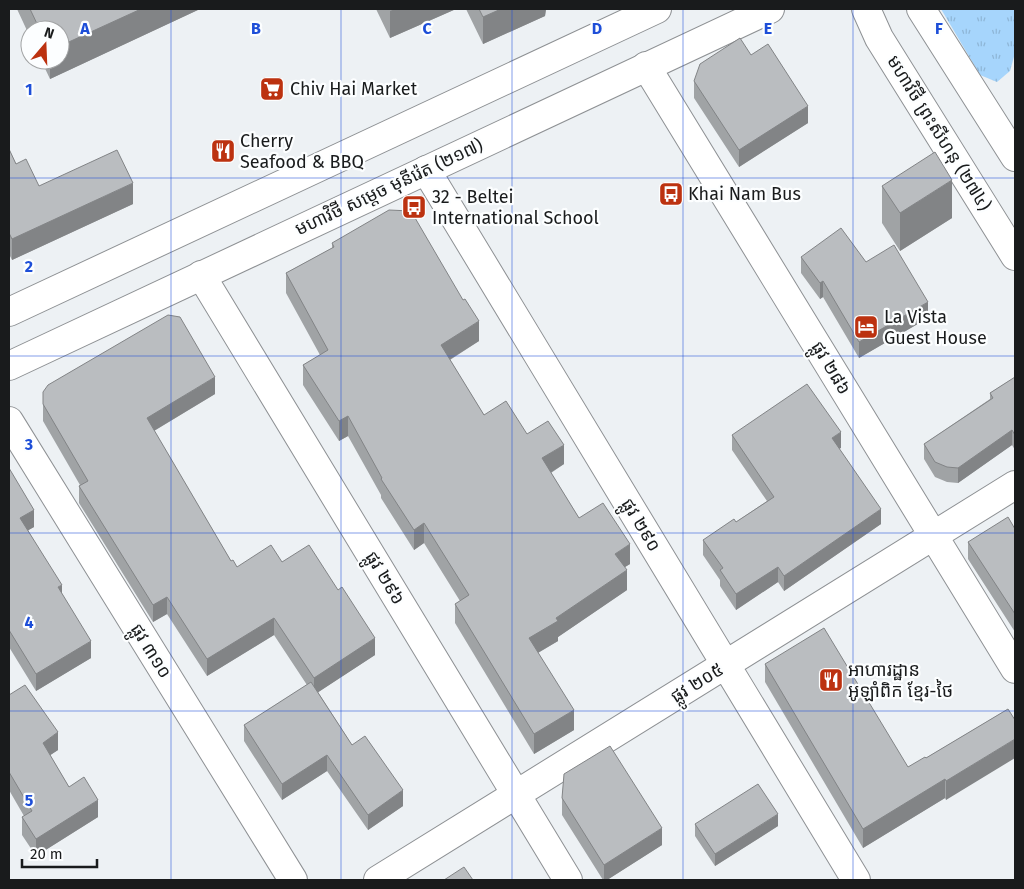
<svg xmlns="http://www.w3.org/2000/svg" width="1024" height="889" viewBox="0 0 1024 889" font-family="'Fira Sans','Noto Sans Khmer',sans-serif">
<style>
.grass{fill:url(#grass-tufts)}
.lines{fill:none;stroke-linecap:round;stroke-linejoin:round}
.street-casing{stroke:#8e9194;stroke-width:30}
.primary-casing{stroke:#8e9194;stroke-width:30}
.street{stroke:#fff;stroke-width:28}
.primary{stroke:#fff;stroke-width:28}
.wall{fill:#a0a3a5}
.shaded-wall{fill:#828486}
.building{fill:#babdc0;stroke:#828486}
.grid{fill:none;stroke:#1d4ed8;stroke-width:1;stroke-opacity:0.55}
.labels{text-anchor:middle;stroke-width:4.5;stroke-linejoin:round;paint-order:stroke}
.poi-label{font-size:18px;fill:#191b1c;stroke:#fcfeff;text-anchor:start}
.street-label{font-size:18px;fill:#191b1c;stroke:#fcfeff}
.grid-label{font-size:16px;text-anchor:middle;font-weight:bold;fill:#1d4ed8;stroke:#fcfeff;stroke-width:4.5;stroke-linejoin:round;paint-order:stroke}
</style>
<defs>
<pattern id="grass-tufts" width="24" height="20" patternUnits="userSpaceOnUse" patternTransform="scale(1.25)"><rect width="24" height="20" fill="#a6d5fc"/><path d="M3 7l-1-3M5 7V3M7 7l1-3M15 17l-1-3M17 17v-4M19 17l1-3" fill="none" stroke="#8eb6d7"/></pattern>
</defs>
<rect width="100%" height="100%" fill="#edf1f4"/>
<path class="grass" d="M941,9H1015V53L1010,71L997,82L980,75Z"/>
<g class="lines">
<defs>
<path id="street" d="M646,66L1015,669
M426,170L856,880
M201,275L568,880
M9,421L293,880
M378,880L1015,485"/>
<path id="primary" d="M866,9L879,38L1015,256
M921,9L1015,157
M9,312L657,9
M9,366L770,9"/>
</defs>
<use href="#street" class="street-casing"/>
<use href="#primary" class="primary-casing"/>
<use href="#street" class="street"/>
<use href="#primary" class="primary"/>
</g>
<path class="wall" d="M17,9H200L50,79L41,60H60V30H30V37Z
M376,9H456L390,38Z
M466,9H546L545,16L483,44Z
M751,55L808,123L739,167L694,98V81Z
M9,149L16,164L39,186L133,204L12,260L9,254Z
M882,186L952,218L900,251L882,223Z
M332,243L479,341L450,360L484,415L527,434L564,464L551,473L579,518L630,564L625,567L627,590L558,637V641L538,653L574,730L534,754L455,623V604L460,601L424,543L414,550L381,498V495L348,436L339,441L303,385V365L320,355L286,293V273L332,248Z
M801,257L866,262L928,318L859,358L823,297L820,299L801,273Z
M1015,377V450L1012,445L958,483L947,482L935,477L924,459V444L990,399V393Z
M215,394L154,431L231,561L237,567L282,562L375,655L318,692L352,745L403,806L368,830L327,771L282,800L244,741V725L307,685L274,635L207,676L167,614L153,622L79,503V486L80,485L43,421V404Z
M732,435L841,448H839L881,524L784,591L778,582L736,610L720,586V580L703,555V540L736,522L767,501L732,450Z
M9,468L34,527L28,530L62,595L91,658L36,691L9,647Z
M1015,529V632L968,559V542Z
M765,664L908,767L926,758L1008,709L946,800L945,798L863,848L765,682Z
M9,695L58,750L50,755L69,787L98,817L36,856L22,835V817L24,816L9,790Z
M562,798L662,845L607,880H603L562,815Z
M695,824L778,826L715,866L695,836Z"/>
<path class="shaded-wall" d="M141,9H200L50,79V60H60V46Z
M395,9H456L390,38V11Z
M501,9H546L545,16L483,44V17Z
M808,106V123L739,167V150Z
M952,180V218L900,251V213Z
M133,183V204L12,260V239Z
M823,281V297L820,299V283Z
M928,302V318L859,358V342Z
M479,321V341L441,365V345Z
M215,377V394L147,435V418Z
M348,416V436L339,441V421Z
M1012,430V445L958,483V468Z
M841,432V448L832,453V438Z
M564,445V464L542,478V458Z
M881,509V524L784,591V576Z
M34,510V527L20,535V518Z
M424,523V543L414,550V530Z
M630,544V564L615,573V554Z
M778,567V582L736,610V594Z
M627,570V590L558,637V641L529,658V638L556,618Z
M62,585V602L58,587Z
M167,597V614L153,622V605Z
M274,618V635L207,676V659Z
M375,638V655L314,695V678Z
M91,641V658L36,691V674Z
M574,710V730L534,754V734Z
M58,732V750L43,760V743Z
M1015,739V758L946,800V781Z
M327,755V771L282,800V784Z
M945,779V798L863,848V829Z
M403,790V806L368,830V815Z
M98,800V817L36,856V839Z
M778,814V826L715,866V854Z
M662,828V845L607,880H604V865Z"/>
<path class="building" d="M30,9H141L60,46V30H40Z
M479,9H501L483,17Z
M740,38L751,55L768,44L808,106L739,150L694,81L700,64Z
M9,149L16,164L26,159L39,186L117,150L133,183L12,239L9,233Z
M935,152L952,180L900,213L882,186Z
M389,210L411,211L463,300L465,299L479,321L441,345L484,415L506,401L527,434L548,421L564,445L542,458L579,518L603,503L630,544L615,554L627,570L556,618L558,621L529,638L574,710L534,734L455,604L469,595L424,523L414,530L381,479L382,478L348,416L339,421L303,365L328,350L286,273L334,247L332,243Z
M841,228L866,262L894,245L928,302L859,342L823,281L820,283L801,257Z
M168,315L180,317L215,377L147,418L231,561L233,560L237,567L271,545L282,562L309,545L338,590L342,587L375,638L314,678L274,618L207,659L167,597L153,605L79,486L88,481L43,404V392L48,385Z
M1015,377V435L1012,430L958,468L947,467L935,462L924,444L993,398L990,393Z
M807,384L841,432L832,438L881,509L784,576L778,567L736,594L720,570L723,568L703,540L734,519L736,522L774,497L732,435Z
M9,468L34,510L20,518L62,585L58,587L91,641L36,674L9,630Z
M1008,517L1015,529V614L968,542Z
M824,628L908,767L925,757L926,758L1008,709L1015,720V739L946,781L945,779L863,829L765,664Z
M311,682L352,745L365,736L403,790L368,815L327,755L282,784L244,725Z
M25,685L58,732L43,743L69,787L84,777L98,800L36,839L22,817L32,811L9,772V695Z
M610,746L662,828L604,865L562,798L564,774Z
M758,784L778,814L715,854L695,824Z
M464,867L473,880H444Z"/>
<path class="grid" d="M171,9V880M341,9V880M512,9V880M683,9V880M853,9V880M9,178H1015M9,356H1015M9,533H1015M9,711H1015"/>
<defs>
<symbol id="supermarket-square" viewBox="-11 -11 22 22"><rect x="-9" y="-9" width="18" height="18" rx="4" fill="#bc3210" stroke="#fcfeff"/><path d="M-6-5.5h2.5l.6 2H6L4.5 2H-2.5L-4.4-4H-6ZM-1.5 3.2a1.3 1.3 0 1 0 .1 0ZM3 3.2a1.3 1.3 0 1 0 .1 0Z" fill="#fff"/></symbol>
<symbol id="restaurant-square" viewBox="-11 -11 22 22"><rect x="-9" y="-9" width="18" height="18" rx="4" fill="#bc3210" stroke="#fcfeff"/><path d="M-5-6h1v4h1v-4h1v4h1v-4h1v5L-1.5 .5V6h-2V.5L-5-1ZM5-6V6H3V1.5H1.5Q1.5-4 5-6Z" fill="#fff"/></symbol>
<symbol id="bus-square" viewBox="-11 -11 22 22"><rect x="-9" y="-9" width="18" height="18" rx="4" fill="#bc3210" stroke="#fcfeff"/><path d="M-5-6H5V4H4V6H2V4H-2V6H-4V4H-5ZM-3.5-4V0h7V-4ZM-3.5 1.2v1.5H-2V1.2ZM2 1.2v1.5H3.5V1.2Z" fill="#fff"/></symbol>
<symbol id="hotel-square" viewBox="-11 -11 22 22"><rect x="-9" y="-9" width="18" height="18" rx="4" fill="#bc3210" stroke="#fcfeff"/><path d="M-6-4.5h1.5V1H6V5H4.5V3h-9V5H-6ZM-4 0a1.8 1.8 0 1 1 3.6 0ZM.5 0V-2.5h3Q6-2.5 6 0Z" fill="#fff"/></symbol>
</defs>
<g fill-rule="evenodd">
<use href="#supermarket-square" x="258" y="75" width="28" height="28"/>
<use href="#restaurant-square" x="209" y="137" width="28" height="28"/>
<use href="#bus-square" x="657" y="180" width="28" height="28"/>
<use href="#bus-square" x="400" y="193" width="28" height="28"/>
<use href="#hotel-square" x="852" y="313" width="28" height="28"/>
<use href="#restaurant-square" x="817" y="666" width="28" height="28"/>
</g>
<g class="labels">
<g class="poi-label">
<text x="290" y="95">Chiv Hai Market</text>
<text x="240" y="147">Cherry<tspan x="240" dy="21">Seafood &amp; BBQ</tspan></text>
<text x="688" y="200">Khai Nam Bus</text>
<text x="432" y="203">32 - Beltei<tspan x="432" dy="21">International School</tspan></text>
<text x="884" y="323">La Vista<tspan x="884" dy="21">Guest House</tspan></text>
<text x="848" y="676">អាហារដ្ឋាន<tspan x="848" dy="21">អូឡាំពិក ខ្មែរ-ថៃ</tspan></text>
</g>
<g class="street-label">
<text transform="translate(939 133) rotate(58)" y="6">មហាវិថី ព្រះសីហនុ (២៧៤)</text>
<text transform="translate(389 187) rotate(-25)" y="6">មហាវិថី សម្តេច មុនីរ៉េត (២១៧)</text>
<text transform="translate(831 368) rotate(59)" y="6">ផ្លូវ ២៨៦</text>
<text transform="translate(641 525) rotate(59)" y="6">ផ្លូវ ២៩០</text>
<text transform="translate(385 578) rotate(59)" y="6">ផ្លូវ ២៩៦</text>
<text transform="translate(151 651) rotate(58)" y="6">ផ្លូវ ៣១០</text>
<text transform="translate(697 683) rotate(-32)" y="6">ផ្លូវ ២០៥</text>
</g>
</g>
<g class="grid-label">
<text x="85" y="34">A</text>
<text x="256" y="34">B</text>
<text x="427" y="34">C</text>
<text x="597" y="34">D</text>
<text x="768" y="34">E</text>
<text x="939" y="34">F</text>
<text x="29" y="95">1</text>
<text x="29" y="272">2</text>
<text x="29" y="450">3</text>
<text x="29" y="628">4</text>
<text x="29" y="806">5</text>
</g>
<rect width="1024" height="889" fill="none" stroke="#191b1c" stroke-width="20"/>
<g transform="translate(45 45) rotate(19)"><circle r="24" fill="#fcfeff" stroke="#a1a3a4"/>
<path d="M0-4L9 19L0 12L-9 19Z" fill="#bc3210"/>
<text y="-8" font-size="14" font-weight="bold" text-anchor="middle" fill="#191b1c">N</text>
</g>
<path d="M22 859v8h75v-8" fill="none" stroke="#191b1c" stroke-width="2.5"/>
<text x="30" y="859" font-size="15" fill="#191b1c" stroke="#fcfeff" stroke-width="4" paint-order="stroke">20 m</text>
</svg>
